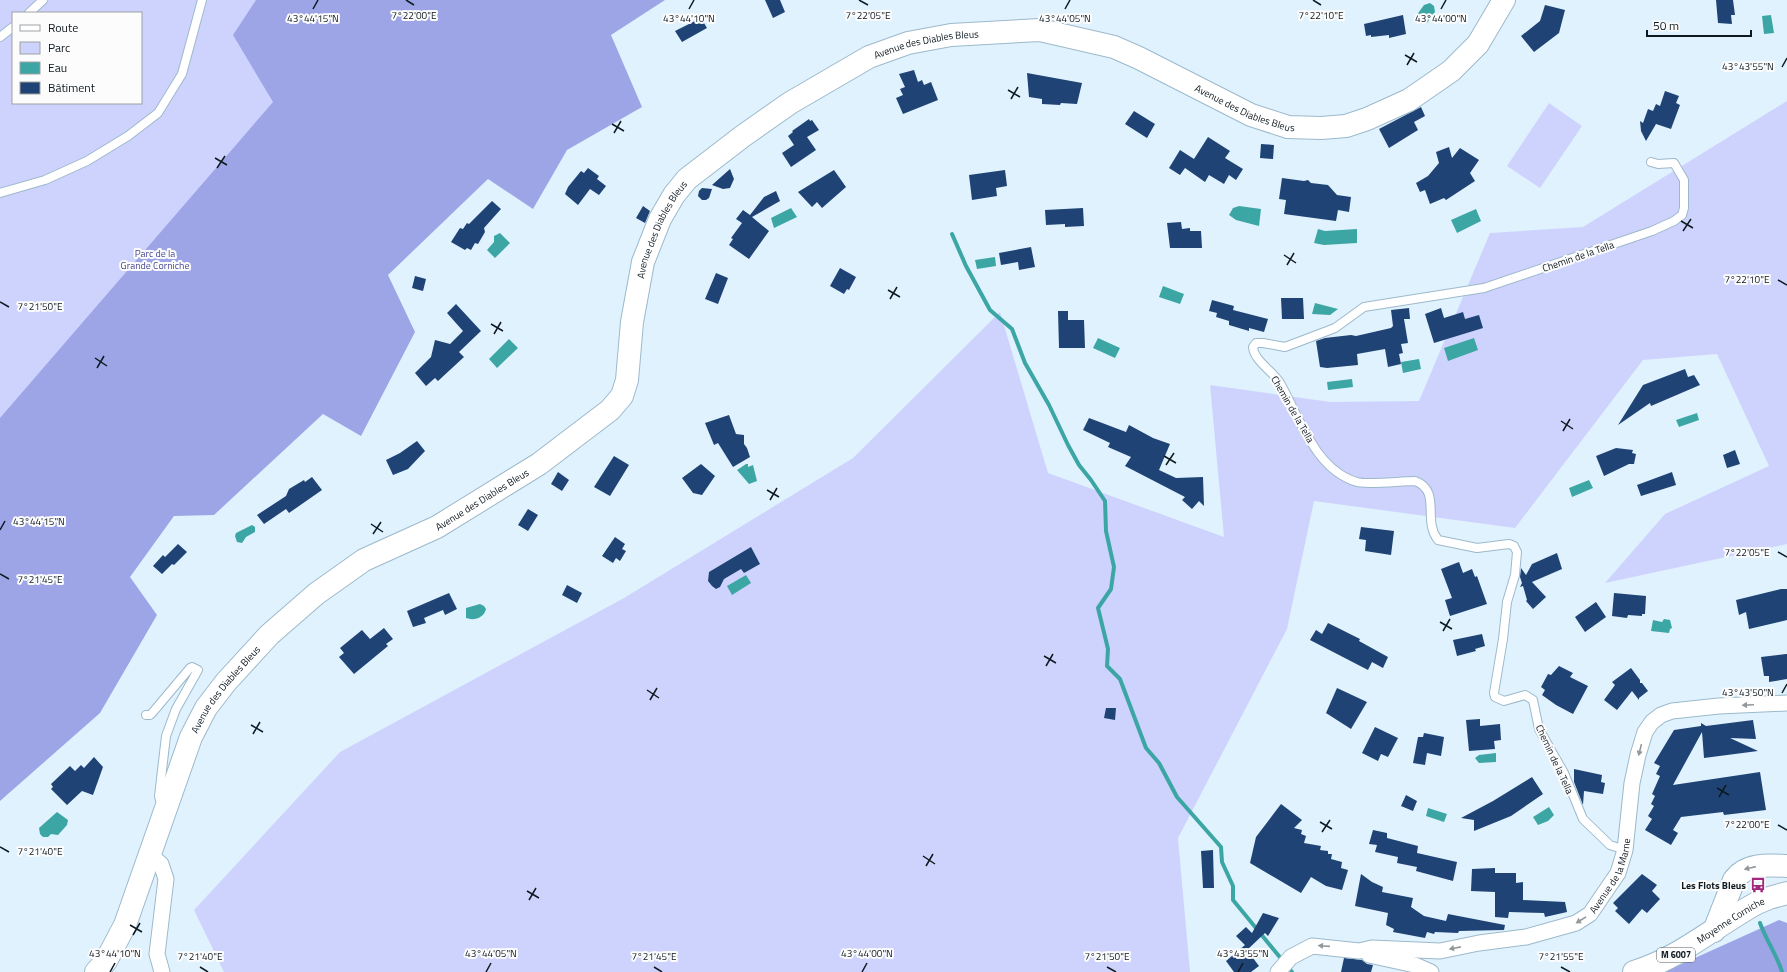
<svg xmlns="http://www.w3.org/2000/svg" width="1787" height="972" viewBox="0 0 1787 972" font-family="'Titillium Web',sans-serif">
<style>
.green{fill:#ced3fd;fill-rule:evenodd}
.forest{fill:#9da5e7}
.water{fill:#3ca6a4}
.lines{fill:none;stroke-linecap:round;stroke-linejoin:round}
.stream{stroke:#3ca6a4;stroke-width:4}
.building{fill:#1f4375}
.lane-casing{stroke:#9cb9cb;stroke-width:10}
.street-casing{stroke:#9cb9cb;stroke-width:17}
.secondary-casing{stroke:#9cb9cb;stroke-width:24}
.primary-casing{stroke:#9cb9cb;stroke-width:24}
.lane{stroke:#fff;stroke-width:8}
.street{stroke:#fff;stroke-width:15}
.secondary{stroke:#fff;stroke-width:22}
.primary{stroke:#fff;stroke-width:22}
.oneway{fill:#93989b}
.ticks{fill:none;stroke:#0e1920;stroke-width:1.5}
.labels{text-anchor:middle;stroke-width:4;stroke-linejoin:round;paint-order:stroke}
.shield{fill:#fcfcfc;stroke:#555d62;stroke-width:1}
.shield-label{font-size:9px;font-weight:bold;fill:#0e1920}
.street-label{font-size:10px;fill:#0e1920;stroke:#fcfcfc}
.park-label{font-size:10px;fill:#464897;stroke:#fcfcfc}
.poi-label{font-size:10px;font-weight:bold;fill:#0e1920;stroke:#fcfcfc;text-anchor:end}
.ticks-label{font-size:10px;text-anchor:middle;fill:#0e1920;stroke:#fcfcfc;stroke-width:4;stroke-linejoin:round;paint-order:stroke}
</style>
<rect width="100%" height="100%" fill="#e0f2fe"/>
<path class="green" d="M0,0H639L71,611L0,767ZM13,13H141V103H13Z
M1787,101V544L1605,583L1665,514L1769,466L1717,354L1643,360L1515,528L1314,501L1287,629L1178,838L1190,972H224L194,910L340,752L624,598L853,458L1000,312L1048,473L1224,537L1210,385L1330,402L1419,401L1490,233L1583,227Z
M1549,103L1582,126L1540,188L1507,166Z"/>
<path class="forest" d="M256,0H665L611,35L642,107L567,150L533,209L488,179L388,275L415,332L361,436L323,414L214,515L174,516L130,577L157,615L100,713L0,801V418L273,102L233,35Z
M1779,920L1787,923V972H1664Z"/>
<path class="water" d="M1430,3L1434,6L1435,12L1427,23L1419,24L1416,16L1424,5Z
M1771,15L1774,33L1764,34L1762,16Z
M1239,206L1261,209L1259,226L1236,220L1229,215L1233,208Z
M791,208L797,217L774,228L771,218Z
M1476,209L1481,221L1457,233L1451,220Z
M1318,229L1325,231L1357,229V243L1324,245L1314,243Z
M500,233L510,243L495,258L487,250L494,242V236Z
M995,257L996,266L977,269L975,260Z
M1163,286L1184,294L1180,304L1159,297Z
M1315,303L1338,309L1330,315L1312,314Z
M1098,338L1120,348L1115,358L1093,348Z
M1474,338L1478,350L1448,361L1444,348Z
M509,339L518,348L497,368L489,359Z
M1419,359L1421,369L1403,373L1401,362Z
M1352,379L1353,387L1328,390L1327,382Z
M1697,413L1699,420L1679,427L1676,420Z
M746,464H748V467L753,465L757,481L749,484L737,470Z
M1589,480L1593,488L1572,497L1569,488Z
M252,525L255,527V532L246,537L242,543L237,542L235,536L236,533Z
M746,575L751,583L732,595L727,586Z
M480,604L484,606L486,609C484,618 474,621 466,618V608Z
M1664,619L1670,620L1672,628L1670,629L1669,633L1651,631L1653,620L1662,622Z
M1496,753V762L1479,763L1475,758L1479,755Z
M1549,807L1554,815L1548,821L1538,825L1533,817Z
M1428,808L1447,814L1444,822L1426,816Z
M57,812L68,820L67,825L58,835L51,834L48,837H43L40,834L39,828Z"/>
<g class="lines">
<path class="stream" d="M952,234L966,266L990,310L1012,329L1025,363L1049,405L1068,445L1079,465L1091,480L1105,501L1106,531L1114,567L1111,589L1098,608L1108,649L1107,666L1120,679L1146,748L1159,763L1177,797L1221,847L1222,862L1233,886V900L1292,972
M1760,923C1766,940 1777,955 1782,972"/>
</g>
<path class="building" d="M765,0H780L785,12L773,18Z
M1716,0H1733L1735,15H1731L1732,24L1718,23Z
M1545,5L1565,10L1559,33L1534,52L1521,36L1540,21Z
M1403,15L1406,34L1389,38V35L1371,37V35L1366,36L1364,24Z
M701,18L707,28L682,42L675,31Z
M914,70L918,82L922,80L924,85L931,82L938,100L903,114L896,98L903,95L900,89L905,87L899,74Z
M1027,73L1082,83L1077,104L1061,103L1060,105L1042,104V99L1029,97Z
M1665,91L1679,96L1676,103L1680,105L1671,129L1656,124L1646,141L1641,131L1640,121L1643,123L1648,109L1653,111L1656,104L1660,106Z
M1421,107L1425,116L1414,122L1418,130L1389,148L1379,129Z
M1134,111L1155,124L1147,138L1125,124Z
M809,119L810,121L812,120L819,130L807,137L816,150L791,167L782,153L794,145L788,136L793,132L792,131Z
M1208,137L1230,151L1225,158L1243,169L1236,180L1229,175L1224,184L1209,175L1205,182L1185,168L1180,175L1169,168L1180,150L1194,159Z
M1261,144L1274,145L1273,159L1260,158Z
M1449,147L1452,158L1460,148L1479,160L1470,173L1475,181L1446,200L1444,198L1430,204L1425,190L1420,192L1416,183L1428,176L1439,163L1436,152Z
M588,168L599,176L597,179L606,186L599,195L590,189L578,205L565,194L568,187L581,171L584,173Z
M730,169L734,179L730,188L723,189L712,185Z
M834,170L846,187L822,208L817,202L812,207L798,192Z
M1005,170L1007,186L996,188L997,196L972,200L969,175Z
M1282,178L1304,181L1308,180L1311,183L1328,185L1337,195L1351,197L1349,212L1338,210L1336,221L1284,214L1286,200L1279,199Z
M702,188L712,189L709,198L706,200H702L698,196L699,191Z
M776,191L780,201L752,217L769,231L749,259L729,245L733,239L731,238L742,223L736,219L743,210L750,215L764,197Z
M492,201L501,209L484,228L485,232L478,244L475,243L471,250L467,248L465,250L451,242L460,228L463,229L467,223L469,224Z
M643,206L650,211L645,223L636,218Z
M1083,208L1084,226L1065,227V224L1046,225L1045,210Z
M1181,222L1182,229L1190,228V231H1201L1202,248H1170L1167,223Z
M1031,247L1035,267L1019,270L1018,262L1001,265L999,253Z
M840,268L856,277L849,290L847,289L844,294L830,286Z
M716,273L728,278L718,304L705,299Z
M415,276L426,279L423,291L412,288Z
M1281,298H1303L1304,319H1282Z
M1212,300L1234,306L1233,310L1268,319L1264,332L1249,328V331L1229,325V321L1216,317L1217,313L1209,311Z
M456,304L481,331L459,352L464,357L438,381L435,378L426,386L415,373L431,357L435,340L450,344L463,331L447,313Z
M1409,308L1410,319H1404L1408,343L1401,344L1403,353L1399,354L1401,364L1388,367L1385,349L1357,354L1358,365L1327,368L1320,367L1316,341L1325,338L1351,335L1356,336L1391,328L1393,326L1391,310Z
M1441,308L1444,318L1463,312L1465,319L1479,315L1483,328L1434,343L1425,314Z
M1058,311H1068V320H1084L1085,348H1059Z
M1685,369L1688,377L1694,375L1700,385L1651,406L1650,403L1618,425L1643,385Z
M729,415L736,434L744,435V444L747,448L750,457L733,467L718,443L714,445L705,423Z
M1089,418L1126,432L1129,425L1153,438L1170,444L1159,470L1176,478L1203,477L1204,506L1199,501L1192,509L1182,500L1185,497L1125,466L1131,457L1108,447L1110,443L1083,430Z
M417,441L425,451L408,469L393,475L386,460L400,453Z
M1616,448L1633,450L1632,453L1636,454L1634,464H1629L1604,476L1596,456Z
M1735,450L1740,464L1727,468L1723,455Z
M614,456L629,465L610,496L594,487Z
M701,464L715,476L702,495L693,493L682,478Z
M558,472L569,480L562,491L551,484Z
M1672,472L1676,485L1641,496L1637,485Z
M312,477L322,490L289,513L286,509L264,524L257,515L286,496L289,489L304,480L305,482Z
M528,509L538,515L528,531L518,525Z
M1361,527L1394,531L1391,555L1365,551L1366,540L1359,539Z
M615,537L625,544L622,549L626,551L620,561L616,558L613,563L602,556Z
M178,544L187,552L174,565L172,564L162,574L153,566L163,555L165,557Z
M751,547L760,564L744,573L741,569L724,579L720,587L716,589L712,586L708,581L709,572Z
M1557,553L1562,569L1532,582L1546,597L1533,609L1526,601L1527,600L1523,586L1520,587L1522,583L1520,577L1521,568L1526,575L1532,564Z
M1459,562L1463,573L1472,569L1475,577L1477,576L1487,604L1450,616L1445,600L1452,598L1441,569Z
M567,585L582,593L577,603L562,595Z
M1781,589H1787V620L1749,629L1746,612L1739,615L1736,600Z
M449,593L457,609L445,615L443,610L424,618L426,623L413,627L407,611Z
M1614,593L1646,596L1645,614H1642V616L1628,615L1627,618L1612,616Z
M1596,602L1606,617L1585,632L1575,617Z
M1328,623L1360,639L1359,641L1388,657L1383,668L1372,662L1368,670L1310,640L1316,630L1322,634Z
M384,628L393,639L386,644L388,646L354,674L339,657L344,653L340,648L362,630L370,639Z
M1482,634L1485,646L1475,649L1476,651L1457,656L1453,640Z
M1786,654H1787V679L1769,682V676H1764L1761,657Z
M1559,666L1573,673L1570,677L1588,686L1573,714L1556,705L1542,695L1545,690L1541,687L1548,674L1551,675Z
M1631,668L1640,680V683H1642L1648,691L1639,698V700L1632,691L1617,710L1604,700L1615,685L1612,682Z
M1337,688L1367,702L1351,729L1326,713Z
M1106,708H1116L1115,720L1104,718Z
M1480,719V726L1500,724L1501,740L1494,741L1495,749L1469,751L1466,720Z
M1753,720L1756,739L1730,738L1758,751L1704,758L1702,732L1673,785L1760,772L1766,810L1724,815L1723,812L1681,817L1673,830L1678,833L1671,845L1645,830L1652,819L1648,816L1654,806L1651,804L1655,796L1652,794L1660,776L1656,774L1660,766L1654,763L1674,730L1701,726V723L1706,726Z
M1375,727L1398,738L1388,757L1381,754L1378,761L1362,753Z
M1424,733L1444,737L1441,756L1427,753L1425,765L1413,763L1418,737H1423Z
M94,757L103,767L93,795L82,791L67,805L51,789L53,787L51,784L70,766L75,771L81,765L84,768Z
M1574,769L1602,775L1601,782L1605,783L1603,794L1584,791L1583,805L1574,782Z
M1532,777L1543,794L1511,816L1474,831V820L1461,818L1493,801Z
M1406,795L1417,801L1413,811L1401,806Z
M1281,804L1302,820L1294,828L1302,830L1301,834L1306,836L1304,843L1321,846L1320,850L1328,851V854H1332L1331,859L1342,862L1341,868L1348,870L1342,890L1326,886L1311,877L1301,893L1250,863L1256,837Z
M1373,830L1387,833V838L1418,846L1417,853L1457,862L1453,881L1416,871L1417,867L1397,863L1398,857L1375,852L1377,845L1369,844Z
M1213,850L1214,888H1203L1201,851Z
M1495,868V873H1516V883L1523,882V900L1565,902L1567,912L1545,917L1544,913L1509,912L1508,918L1495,917V892L1471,891L1472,869Z
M1361,874L1372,882L1383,887L1382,892L1413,898L1411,907L1424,916L1446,921L1448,914L1505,925L1504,930L1459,931L1458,933L1435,932L1434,934L1427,932L1425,938L1393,932L1394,929L1386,925L1388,913L1355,906Z
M1642,874L1657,885L1652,891L1660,899L1647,913L1642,909L1629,924L1615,911L1618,908L1613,903Z
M1263,913L1279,918L1268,936L1265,933L1247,950L1259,966L1251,972H1234L1226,961L1245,945L1236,936L1246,927L1252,933Z
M1344,958L1362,960L1367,964L1373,965L1371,972H1341Z"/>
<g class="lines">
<defs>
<path id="lane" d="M29,13L43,0
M0,37L13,27
M0,193L45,180L87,161L128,136L158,113L182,74L202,0
M146,715H150L153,712L190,668L192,667L198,670L176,709L166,736L159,796L161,804
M1625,850L1610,845L1583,819L1564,773L1539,729L1533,700L1525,695L1504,701L1495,697L1494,693L1503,639L1507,602L1515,575L1517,552L1514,546L1509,544L1477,548L1438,540C1422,520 1442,491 1415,481C1401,481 1367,485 1357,482C1315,470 1299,416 1280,383C1273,371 1254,361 1253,347L1256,343H1263L1285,347L1335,328L1364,307L1484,288L1652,231L1674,221L1682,215L1684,208V180L1674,163L1658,164L1651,162"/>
<g id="street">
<path d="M149,854L161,864L166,879L157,954L162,972"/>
<path d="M1369,955L1415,965L1431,972"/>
<path id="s1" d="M1278,972L1291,957L1312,946L1359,951L1372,948L1440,951L1479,943L1526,937L1576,923L1590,914L1618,873L1625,850L1632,783L1638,755L1645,732L1652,722L1661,715L1672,711L1719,706L1787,703"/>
</g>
<g id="secondary">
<path d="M1714,931L1734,880C1746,863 1768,865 1787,866"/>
<path id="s2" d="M96,972L106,961L125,925L191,737L206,708L226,682L269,635L316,594L364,560L437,527L539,464L610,410L622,396L627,380L632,322L643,262L660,219L674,195L687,179L743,136L790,103L869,57L908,43L951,35L1040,30L1114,47L1139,58L1251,115L1288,127L1321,128L1346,126L1367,119L1409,100L1451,71L1478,44L1504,0"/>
</g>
<g id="primary">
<path id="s3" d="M1634,972C1680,958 1715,926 1757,903L1769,898L1787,893"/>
</g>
</defs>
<use href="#lane" class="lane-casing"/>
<use href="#street" class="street-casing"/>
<use href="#secondary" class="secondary-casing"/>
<use href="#primary" class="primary-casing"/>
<use href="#lane" class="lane"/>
<use href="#street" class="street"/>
<use href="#secondary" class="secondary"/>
<use href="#primary" class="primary"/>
</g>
<defs><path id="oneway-solid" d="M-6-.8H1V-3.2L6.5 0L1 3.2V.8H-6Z"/></defs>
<g class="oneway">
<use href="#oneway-solid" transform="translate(1748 705) rotate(178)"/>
<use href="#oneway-solid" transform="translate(1640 750) rotate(104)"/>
<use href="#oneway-solid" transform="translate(1750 868) rotate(167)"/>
<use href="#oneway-solid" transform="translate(1581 920) rotate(148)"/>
<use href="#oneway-solid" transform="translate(1324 946) rotate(-176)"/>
<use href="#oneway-solid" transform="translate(1455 948) rotate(169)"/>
</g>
<path class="ticks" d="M406,0L414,5M859,0L868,5M1313,0L1321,5M313,9L318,0M689,9L694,0M1065,9L1070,0M1441,9L1446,0M1405,55L1417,62M1407,65L1414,53M1782,67L1787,58M1008,90L1020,97M1011,99L1018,87M612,124L624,131M614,133L621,121M215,158L227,165M217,168L225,156M1681,221L1693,228M1683,231L1691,219M1284,255L1296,263M1287,265L1294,253M1778,280L1787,285M888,290L900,297M890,299L897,287M0,302L9,307M491,324L503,331M494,334L501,322M95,358L107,366M97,368L104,356M1561,421L1573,429M1563,431L1570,419M1164,456L1176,463M1166,465L1174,453M767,490L779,497M770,500L777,488M371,524L383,532M0,530L5,521M373,534L381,522M1778,552L1787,557M0,574L9,579M1440,622L1452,629M1443,631L1450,619M1044,656L1056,663M1046,666L1053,654M647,690L659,698M1782,693L1787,684M650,700L657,688M251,725L263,732M253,734L260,722M1717,788L1729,795M1719,797L1726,785M1320,822L1332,829M1778,825L1787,830M1322,832L1330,820M0,847L9,852M923,856L935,864M926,866L933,854M527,891L539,898M529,900L536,888M130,925L142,932M133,935L140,923M200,967L208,972M654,967L662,972M1107,967L1116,972M1561,967L1570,972M110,972L115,963M486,972L491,963M862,972L867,963M1238,972L1243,963"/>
<defs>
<symbol id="bus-bare" viewBox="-9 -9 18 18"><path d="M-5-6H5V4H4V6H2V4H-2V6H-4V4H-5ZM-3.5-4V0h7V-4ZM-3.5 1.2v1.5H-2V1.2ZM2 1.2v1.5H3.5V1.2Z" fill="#a2277d" stroke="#fcfcfc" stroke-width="2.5" paint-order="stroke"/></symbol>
</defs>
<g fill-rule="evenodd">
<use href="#bus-bare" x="1747" y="874" width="22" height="22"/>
</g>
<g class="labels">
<rect class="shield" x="1657" y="948" width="38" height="14" rx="3"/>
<g class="shield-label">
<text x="1676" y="958">M 6007</text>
</g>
<g class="street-label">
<text dy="4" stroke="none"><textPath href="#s2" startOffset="1322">Avenue des Diables Bleus</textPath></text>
<text dy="4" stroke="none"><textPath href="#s2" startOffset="1658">Avenue des Diables Bleus</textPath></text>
<text dy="4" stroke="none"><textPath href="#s2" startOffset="986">Avenue des Diables Bleus</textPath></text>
<text transform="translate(1578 256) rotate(-19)" y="4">Chemin de la Tella</text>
<text transform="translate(1293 409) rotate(60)" y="4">Chemin de la Tella</text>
<text dy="4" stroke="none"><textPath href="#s2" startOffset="638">Avenue des Diables Bleus</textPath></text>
<text dy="4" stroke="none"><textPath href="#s2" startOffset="314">Avenue des Diables Bleus</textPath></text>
<text transform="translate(1555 759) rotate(65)" y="4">Chemin de la Tella</text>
<text dy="4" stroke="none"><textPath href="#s1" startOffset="372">Avenue de la Marne</textPath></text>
<text dy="4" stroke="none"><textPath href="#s3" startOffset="110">Moyenne Corniche</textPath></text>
</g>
<g class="park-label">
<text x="155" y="257">Parc de la<tspan x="155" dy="12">Grande Corniche</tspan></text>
</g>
<g class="poi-label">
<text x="1746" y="889">Les Flots Bleus</text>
</g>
</g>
<g class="ticks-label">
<text x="1321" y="19">7°22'10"E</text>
<text x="414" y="19">7°22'00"E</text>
<text x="868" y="19">7°22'05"E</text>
<text x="313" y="22">43°44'15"N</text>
<text x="689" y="22">43°44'10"N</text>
<text x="1065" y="22">43°44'05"N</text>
<text x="1441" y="22">43°44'00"N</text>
<text x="1748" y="70">43°43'55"N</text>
<text x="1747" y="283">7°22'10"E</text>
<text x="40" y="310">7°21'50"E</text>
<text x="39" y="525">43°44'15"N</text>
<text x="1747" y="556">7°22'05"E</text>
<text x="40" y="583">7°21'45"E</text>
<text x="1748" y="696">43°43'50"N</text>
<text x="1747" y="828">7°22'00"E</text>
<text x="40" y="855">7°21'40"E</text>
<text x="115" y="957">43°44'10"N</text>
<text x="491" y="957">43°44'05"N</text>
<text x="867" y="957">43°44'00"N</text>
<text x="1243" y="957">43°43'55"N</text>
<text x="200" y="960">7°21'40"E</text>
<text x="654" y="960">7°21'45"E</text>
<text x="1107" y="960">7°21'50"E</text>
<text x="1561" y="960">7°21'55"E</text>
</g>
<rect x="12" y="12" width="130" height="92" fill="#fcfcfc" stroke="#9da1a4"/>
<rect x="20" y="25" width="20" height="6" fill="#ffffff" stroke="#9da1a4"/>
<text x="48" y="32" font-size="12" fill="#0e1920">Route</text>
<rect x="20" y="42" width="20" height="12" fill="#ced3fd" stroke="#9da1a4"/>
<text x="48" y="52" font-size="12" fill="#0e1920">Parc</text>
<rect x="20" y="62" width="20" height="12" fill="#3ca6a4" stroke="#9da1a4"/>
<text x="48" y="72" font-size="12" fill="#0e1920">Eau</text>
<rect x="20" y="82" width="20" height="12" fill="#1f4375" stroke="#9da1a4"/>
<text x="48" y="92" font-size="12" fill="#0e1920">Bâtiment</text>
<path d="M1647 30v6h104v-6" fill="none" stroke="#0e1920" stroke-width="2"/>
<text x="1653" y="30" font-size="12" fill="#0e1920" stroke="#fcfcfc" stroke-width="3" paint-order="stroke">50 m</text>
</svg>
